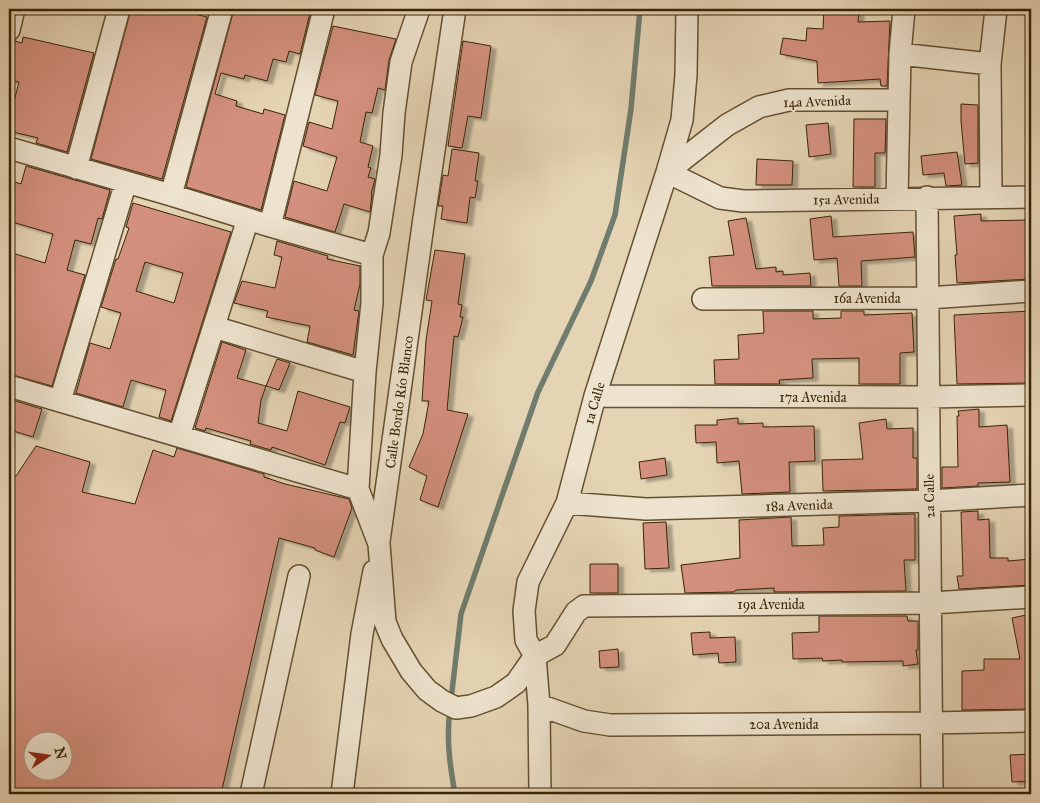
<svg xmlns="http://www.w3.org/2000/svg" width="1040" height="803" viewBox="0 0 1040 803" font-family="'IM FELL Great Primer',serif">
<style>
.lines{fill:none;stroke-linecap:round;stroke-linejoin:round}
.stream{stroke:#707c6d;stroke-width:5.5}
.building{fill:#d4907e;stroke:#382405;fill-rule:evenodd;filter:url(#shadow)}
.minor-casing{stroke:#635031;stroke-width:24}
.minor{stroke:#eee3ce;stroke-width:21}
.labels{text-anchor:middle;stroke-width:4;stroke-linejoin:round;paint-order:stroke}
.street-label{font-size:14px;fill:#382405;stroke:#eee3ce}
</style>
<defs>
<filter id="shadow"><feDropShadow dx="5.5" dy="3" stdDeviation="1" flood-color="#0004"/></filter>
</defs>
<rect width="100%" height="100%" fill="#e5d4b4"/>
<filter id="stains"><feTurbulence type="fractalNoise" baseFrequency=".004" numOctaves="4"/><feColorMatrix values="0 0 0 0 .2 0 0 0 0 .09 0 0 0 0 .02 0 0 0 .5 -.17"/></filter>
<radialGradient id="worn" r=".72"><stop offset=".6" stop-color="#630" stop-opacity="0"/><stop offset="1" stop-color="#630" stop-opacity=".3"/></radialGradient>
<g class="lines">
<path class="stream" d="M451,700L461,614L538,392L591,281L615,215L631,109L640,9
M450,709C446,739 450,766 455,794"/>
</g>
<path class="building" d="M131,9H184L183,11L207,17L162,179L91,159Z
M234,9H311L300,54L289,51L286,62L273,59L267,81L245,75L244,79L221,73L215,94L237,101L236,106L263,114L264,109L285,115L261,210L186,187Z
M824,9H859L858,22L890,21L887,86H881L880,79L818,83L817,61L780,54L783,38L806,41L807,28L823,29Z
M333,26L396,39L389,60L385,90L378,88L372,113L366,112L360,142L373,146L368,167L371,168L368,177L375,179L371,194H372L370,212L344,204L335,232L285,217L294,181L327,191L337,157L303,146L309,122L332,129L338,101L315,95Z
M23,37L94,53L67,152L36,143L38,138L9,131V108L12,109L19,82L9,80V69L15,41L22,43Z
M463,41L491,46L481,118L468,116L462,148L448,146Z
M961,104L978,105V163L965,164L961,121Z
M854,119H886L885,153H875V187H853Z
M828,123L831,154L809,157L806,125Z
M452,149L479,153L475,181H478L475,198L470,197L467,223L441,219L443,206H438L443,175L448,176Z
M957,152L962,185L946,186L944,173L923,175L921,156Z
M757,159L793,161L792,185H756Z
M26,166L110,190L102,219L98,218L91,244L75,240L67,270L85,275L52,386L9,374V252L45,263L53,234L9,221V180L21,184Z
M133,203L231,232L171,421L159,417L166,390L131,380L123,407L76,393L90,343L110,349L121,313L101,307L116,259H118L129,228L126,227ZM145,262L183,273L174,303L136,291Z
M981,214V221L1027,220L1029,259H1031V279L957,283L955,255H957L954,216Z
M831,216L833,237L913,232L915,257L861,261L862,286H839L837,258L814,260L810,219Z
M746,218L756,269L776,267V272L783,271V275L810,273L811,286H712L709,257L734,255L728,221Z
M277,241L328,256L327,259L360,266V284L354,310L359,311L353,355L307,342L310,326L266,317L268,311L234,303L242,281L275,288L282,257L274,255Z
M435,250L465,254L458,304L462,305L460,317H463L458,337L454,336L447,410L468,414L438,507L420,500L427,476L409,467L423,434L429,401H422L426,340L432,301L426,300Z
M763,311H813V319L841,318V311H864V315L912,313L914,352L900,353V384H859V358L812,359L813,378L779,380L780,384H715L714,360L739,359L738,335L764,333Z
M1031,311V383L957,384L954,315Z
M222,342L246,350L237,378L266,386L261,400L258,423L287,431L298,391L350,407L345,423L340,422L325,465L272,447L271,450L250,444L251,441L206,428L205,431L195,428Z
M277,359L290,363L279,390L266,386Z
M9,399L42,409L33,437L10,430L13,419L9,418Z
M979,409V427L1007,425L1010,482L978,483V486L942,488V467H958L957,416H959L958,411Z
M738,418V424L763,423V427L814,426L815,461L789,462L790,492L742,494L739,461L717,463L716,442L696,443L695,425H717V420Z
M886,419L887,429L913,428V458H917V489L823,491L822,460L863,459L859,423Z
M36,446L90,462L82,492L135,504L153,450L174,457L177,448L264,474V477L285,484L349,499L352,508L334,557L315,550V548L279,538L221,794H10L13,781L9,780V475L16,476ZM32,740H62V770H32Z
M665,458L667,475L641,479L639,462Z
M978,511V520L989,519L990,558H1008V561L1031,559V585L959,589L957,576H963L961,512Z
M915,514V560H904L906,591L774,592V588L736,590L734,592L685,593L681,565L740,558L739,520L791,517L792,546L824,545L823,528L839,527V516Z
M666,522L669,568L645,569L643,523Z
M590,564H618V593H590Z
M1031,614V709L962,710V671L984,670V659H1020L1012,618Z
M819,616H907L908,621H918V650H916L918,664L903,666V661L842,662V660L823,661L822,658L793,659L792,633L819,632Z
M710,632V638L735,637L736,662L719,663L718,653L693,655L691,633Z
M618,649L619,667L600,668L599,651Z
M1031,754V781L1012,782L1010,755Z"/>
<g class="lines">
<defs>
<path id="minor" d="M419,9L401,62L394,113L391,155L379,233L372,255V303L365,372L358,489L379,544L385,622L392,639L411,671L427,690L442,701L456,708L471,706L496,697L516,683L535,656L555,645L576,612L584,606L931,603L1031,597
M9,30L14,9
M900,54L990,64
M898,100H789L759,107L727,125L667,172L720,198L743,201L1031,197
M9,148L171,195L270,226L372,255
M76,168L119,9
M171,195L222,9
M927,197L932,794
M991,197L990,64L996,9
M897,198L900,54L904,9
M270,226L324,9
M703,299L928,298L1031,291
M214,327L365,372
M9,386L358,489
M595,396L928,397L1031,395
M60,401L126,182
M179,436L248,219
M567,503L646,509L929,501L1031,495
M379,541L424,218L455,9
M539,705L584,721L610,725L931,723L1031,721
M251,794L299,576
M342,794L362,634L374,571
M540,794L539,705L535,656L526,640L524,611L528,582L567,503L595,396L667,172L682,120L686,75L687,9"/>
</defs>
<use href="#minor" class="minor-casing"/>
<use href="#minor" class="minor"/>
</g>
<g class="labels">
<g class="street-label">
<text transform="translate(817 101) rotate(-2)" y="5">14a Avenida</text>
<text transform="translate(846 199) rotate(-1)" y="5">15a Avenida</text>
<text x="867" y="303">16a Avenida</text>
<text x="813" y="402">17a Avenida</text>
<text transform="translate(399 402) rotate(-82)" y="5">Calle Bordo Río Blanco</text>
<text transform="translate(594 403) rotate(-74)" y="5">1a Calle</text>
<text transform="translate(929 496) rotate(-91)" y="5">2a Calle</text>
<text transform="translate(799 505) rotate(-2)" y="5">18a Avenida</text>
<text x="771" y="609">19a Avenida</text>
<text x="784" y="729">20a Avenida</text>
</g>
</g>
<rect width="1040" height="803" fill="none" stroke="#e5d4b4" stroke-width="30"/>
<rect x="10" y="10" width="1020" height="783" fill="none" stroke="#382405" stroke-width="2.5"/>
<rect x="15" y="15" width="1010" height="773" fill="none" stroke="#382405"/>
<g transform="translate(48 756) rotate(77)"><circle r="24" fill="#eee3ce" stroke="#a5977e"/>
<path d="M0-4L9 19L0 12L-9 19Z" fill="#8f2418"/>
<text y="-8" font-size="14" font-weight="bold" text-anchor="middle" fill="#382405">N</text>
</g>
<rect width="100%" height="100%" filter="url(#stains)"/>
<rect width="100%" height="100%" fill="url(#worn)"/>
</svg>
